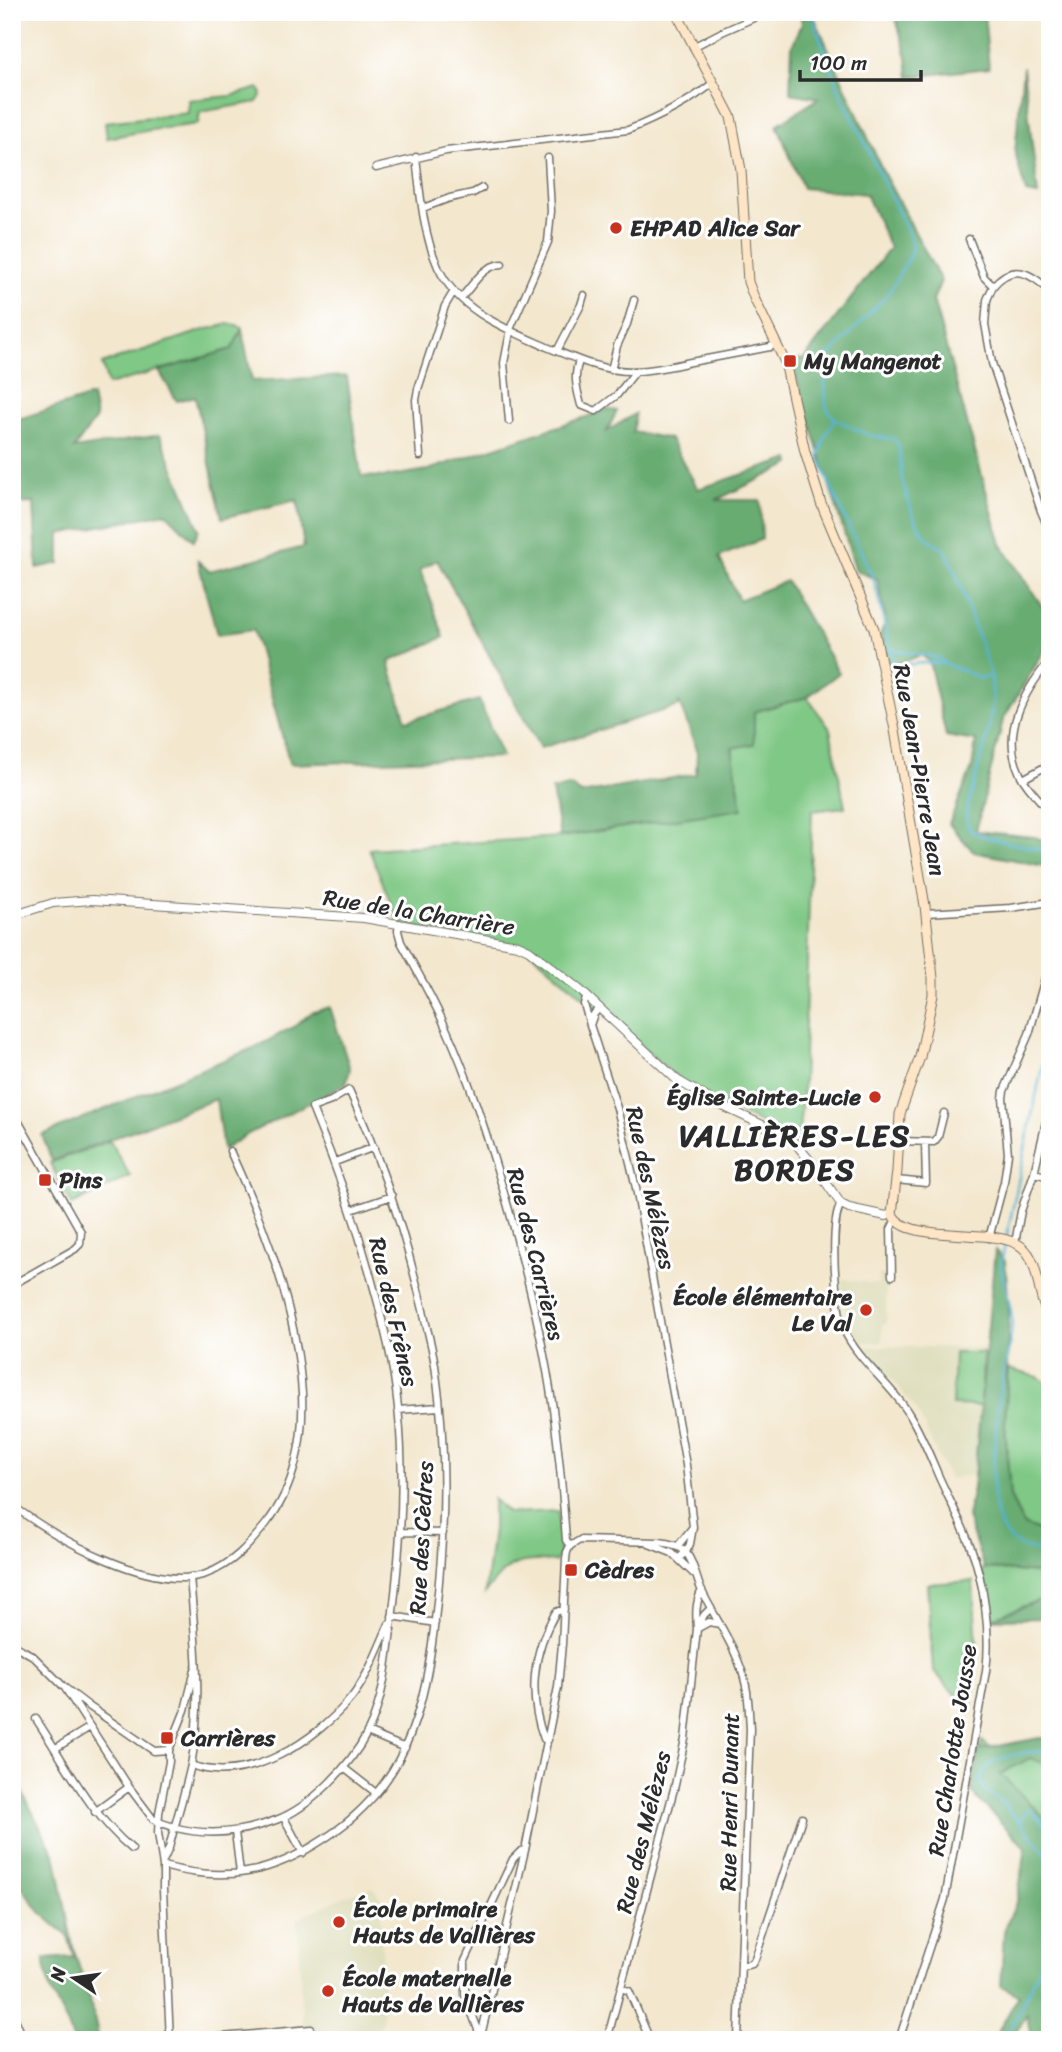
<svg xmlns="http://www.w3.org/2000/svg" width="1062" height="2052" viewBox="0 0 1062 2052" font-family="Sriracha,sans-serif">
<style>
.built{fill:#deddbb}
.green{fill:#7fc885;stroke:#557a58;stroke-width:2}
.forest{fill:#67ac72;stroke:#496c4e;stroke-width:2}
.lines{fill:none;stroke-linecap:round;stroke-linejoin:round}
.stream{stroke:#53b3d2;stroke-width:2.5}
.minor-casing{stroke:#716d64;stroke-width:9}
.tertiary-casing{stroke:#716d64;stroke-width:10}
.secondary-casing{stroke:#716d64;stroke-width:11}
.minor{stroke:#fff;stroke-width:6}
.tertiary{stroke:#fff;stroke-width:8}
.secondary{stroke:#fee5c5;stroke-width:9}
.poi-dot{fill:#c8321e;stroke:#fff;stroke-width:2.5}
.labels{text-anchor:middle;stroke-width:6;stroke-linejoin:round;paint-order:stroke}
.poi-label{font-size:23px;font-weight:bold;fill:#2b2b2b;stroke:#fff;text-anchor:start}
.street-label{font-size:23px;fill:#2b2b2b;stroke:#fff}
.district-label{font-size:30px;font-weight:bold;letter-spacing:2px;fill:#2b2b2b;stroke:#fff}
</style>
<rect width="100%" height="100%" fill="#fff"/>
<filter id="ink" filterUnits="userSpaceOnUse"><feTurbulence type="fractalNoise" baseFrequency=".0143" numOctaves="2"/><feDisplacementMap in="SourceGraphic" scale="14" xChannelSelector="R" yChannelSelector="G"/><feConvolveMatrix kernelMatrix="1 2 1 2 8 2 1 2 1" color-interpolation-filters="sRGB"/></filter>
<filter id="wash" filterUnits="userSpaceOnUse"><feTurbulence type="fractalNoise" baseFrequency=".00686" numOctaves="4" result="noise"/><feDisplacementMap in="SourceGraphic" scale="28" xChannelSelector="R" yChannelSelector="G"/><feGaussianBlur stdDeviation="1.57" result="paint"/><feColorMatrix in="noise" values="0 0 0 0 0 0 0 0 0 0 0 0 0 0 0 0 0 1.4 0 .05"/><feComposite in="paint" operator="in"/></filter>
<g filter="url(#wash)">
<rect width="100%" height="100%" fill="#f3e7ce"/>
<path class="built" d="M878,1275H887L886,1324L883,1325L882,1343L862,1342L850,1328L844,1302L841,1279L878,1284Z
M864,1346L984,1348L982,1402L975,1474L949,1479L916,1409Z
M373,1887L381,1898L383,2018L377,2035L370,2040H345L336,2032L303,2035L297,1919L343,1897Z"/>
<path class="green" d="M259,88L262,94L257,102L200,112L198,124L151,130L107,138L105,122L188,113L189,100L231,96Z
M228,324L237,325L242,329L232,349L108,385L102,364L204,330Z
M807,697L830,729L845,807L812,811L803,1087L798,1142L688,1087L529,950L399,923L369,849L560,837L741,809L732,747L754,711Z
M110,1141L130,1176L72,1205L50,1163Z
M954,1353H983L981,1406L952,1405Z
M1008,1369L1038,1377L1050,1385V1535L1023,1525L1010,1496L1005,1425Z
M493,1499L508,1513L558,1511L560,1554L555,1562C516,1559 509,1562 485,1593L493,1530Z
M984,1568L1047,1574L1050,1580V1596L991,1619L982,1570Z
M973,1581L977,1646L971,1712L933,1670L927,1584Z
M982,1741L1011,1767L1031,1757L1050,1754V1853L976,1784Z"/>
<path class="forest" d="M800,12H812L885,176L941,281L933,300L1001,544L1050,618V641L1003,720L976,831L1035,837L1050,843L1049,867L974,852L949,824L972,768L976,741L946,736L929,661L921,655L887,668L880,635L886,621L877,579L856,571L791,360L804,359L890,248L866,194L803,188L777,125L819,98L790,93L792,46L802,24Z
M894,12H984L989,68L909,77L907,57Z
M1023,67L1038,195L1026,193L1015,153Z
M242,329L252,381L347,376L361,476L385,477L428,470L595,414L606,409L617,411L607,431L635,414L633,432L670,439L698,489L790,459L791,464L716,500H760L762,539L719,557L739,600L786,581L839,673L807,697L754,712V744L732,748L742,809L560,837L552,790L571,786L581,794L696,774L697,750L679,702V706L540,748L437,560L420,570L444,637L389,662L406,721L479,700L502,757L290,764L253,630L217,635L198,561L209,571L304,547L297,500L222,518L195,396L177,401L159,371L232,349Z
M92,396L96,418L74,449L160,435L199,529L194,541L166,513L60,534V563L37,568L34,503L12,504V421Z
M330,1007L350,1069L346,1084L246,1135L223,1150L216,1099L52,1161L42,1135L258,1046L295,1026L311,1013Z
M995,1250L1005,1261L1009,1308L1005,1425L1010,1496L1023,1525L1050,1535V1580L1047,1574L984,1568L967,1517L973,1488Z
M1050,1596V1618L991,1619Z
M1039,1738H1050V1765L1030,1758L1000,1774L1050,1823V2040H1031L1027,2014L1012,2040H993L1019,1995L1001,1986L1004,1931L1017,1900L1026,1848L971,1792L978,1750Z
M12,1772L56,1858L73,1947L93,2012L99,2040H73L68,2025L50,1990L44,1959L74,1957L68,1936L40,1912L12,1873Z"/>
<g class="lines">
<path class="stream" d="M811,12L840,92L909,234L912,249L909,257L889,293L830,355L825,380L826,407L835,419L870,436L894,439L899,447L902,479L913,515L924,535L946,551L955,571L991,675L993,702L989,728L966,814C967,819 966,825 970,829C980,839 1034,848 1050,851
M835,419L825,436L819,457L836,499L874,580L893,661L898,666C936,660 946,661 980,679L991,675
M891,649L939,658L944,663
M1050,1029L1001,1264C1002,1284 1012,1302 1012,1322C1012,1345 1003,1368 1000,1391C998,1405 997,1420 996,1434C993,1468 984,1523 1018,1545C1027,1550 1040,1551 1050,1552
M1050,1751C1035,1750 995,1756 986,1768C983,1772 981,1778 980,1783L985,1791L1003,1803L1050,1858
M1027,1811L1029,1809L1050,1829
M1016,1818L1021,1819L1025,1813
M1005,2040L1034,1980L1050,1943"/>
</g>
</g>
<g filter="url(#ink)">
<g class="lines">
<defs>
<path id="minor" d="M693,47L722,32L767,12
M416,157C420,193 423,233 438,267C458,311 506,329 547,347C576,359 602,371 633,371C653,371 672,366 691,362C718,357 744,352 770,347L776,344
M376,168L446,151L628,130C658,118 688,103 713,83
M423,208L450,198L473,193L482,188
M969,239L984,277L993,286L987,300L985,324L992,363L1041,511L1050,532
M993,286C1013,262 1031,273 1050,291
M461,298C474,284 482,266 502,264
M557,351L581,305L584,295
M579,361C573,376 577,390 581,405L596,411L617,395L636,371
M611,370L617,346L627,324L634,300
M509,421L504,363L511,327L548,242L551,211L548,158
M420,456L416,400L418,389L445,306L454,291
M1050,660C1024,692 1000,732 1020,774C1027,788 1040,800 1050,812
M1023,779L1050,764
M926,913L1011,908L1050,902
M399,923L398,931L401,942C416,969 432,997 445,1026C469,1078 486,1132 502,1186C520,1247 536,1309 547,1371C557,1427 562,1483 566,1540L570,1546L567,1552L566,1559L562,1644L558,1687L525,1850L480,2040
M587,996L584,1004L590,1025L594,1014L599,1008
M590,1025L617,1108L636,1188L686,1465L693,1527L690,1544L686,1552L679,1558
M12,1110L81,1232L80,1244L75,1249L12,1285
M899,1141L934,1142L938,1137L944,1113
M335,1162L374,1147
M1034,1173L1050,1177
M896,1180L926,1183L925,1143
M841,1204C829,1223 835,1308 844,1330C859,1362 891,1384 909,1414C921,1433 930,1456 939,1477C949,1499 961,1522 970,1545C984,1581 991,1633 986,1671L945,1899L899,2040
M351,1210L392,1196
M989,1238L1004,1182L1008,1154L1003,1098L1004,1091L1029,1034L1050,961
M1015,1243L1021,1211L1034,1173L1050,1105
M892,1276L891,1229L895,1221
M398,1410L439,1407
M12,1505C55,1538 152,1593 206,1574C233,1564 249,1545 266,1524C295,1488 304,1439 302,1394C297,1309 265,1227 230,1151
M400,1532L443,1533
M649,1544L672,1553L694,1574
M570,1546L580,1540L658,1542C669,1543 680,1545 687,1554C694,1563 696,1578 701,1589C716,1621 739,1651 746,1686C749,1700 749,1715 750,1729L738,2040
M677,1547L692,1528
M392,1616L435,1623
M698,1627L704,1615L711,1608
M698,1628L709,1622L720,1624
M12,1644L33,1656L65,1688L90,1707L154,1751L169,1750
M65,1688L129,1787L153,1819C159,1823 166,1824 173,1827C209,1837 242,1833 276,1820C310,1808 351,1765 367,1733C384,1700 388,1657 392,1620C403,1530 408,1435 388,1345C370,1264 344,1184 312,1108L331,1101L349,1090C382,1161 405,1234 423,1310C427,1331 434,1352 436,1373C447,1451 445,1532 436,1611C431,1658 424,1706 404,1749C387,1786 358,1817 324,1839C271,1874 225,1883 163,1866
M36,1719C66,1764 90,1814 132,1849
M367,1732L405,1748
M548,1740L544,1739C528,1696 532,1652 556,1612L564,1609
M56,1748L90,1727
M191,1765C248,1786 317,1740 352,1697C368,1676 378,1649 389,1624
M344,1768L376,1793
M95,1812L129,1787
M284,1818L303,1853
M235,1832L240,1873
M164,1859L169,1848C176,1820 185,1792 191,1765C203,1704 195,1639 190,1577
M742,1966L752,1964L755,1959L802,1818
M621,1988L629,1991L650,2040
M12,2012L24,2040
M480,2035L465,1995V1961L513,1859L521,1851L525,1850
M170,2040L163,1890V1866L158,1833L159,1813L169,1762V1750L185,1710L196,1666
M187,2040L311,2029
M607,2040L675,1785L685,1739L697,1629C696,1615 695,1603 702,1590"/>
<path id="tertiary" d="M12,916L53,903L92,900L364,918L518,945L529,950L581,991L677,1080L716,1103L769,1128L795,1143L813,1164L841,1204L849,1208L886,1216L892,1214"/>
<path id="secondary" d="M676,12L731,117L741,170L748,282L755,300L785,362L805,452L821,503L874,629L895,730L925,906L933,978V995L920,1057L900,1114L897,1171L892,1214C908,1246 995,1225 1022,1247C1041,1262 1035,1295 1050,1317"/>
</defs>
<use href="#minor" class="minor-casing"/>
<use href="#tertiary" class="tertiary-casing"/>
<use href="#secondary" class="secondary-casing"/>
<use href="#minor" class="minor"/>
<use href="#tertiary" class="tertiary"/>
<use href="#secondary" class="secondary"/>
</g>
</g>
<g class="poi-dot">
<circle cx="616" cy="228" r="7"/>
<rect x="783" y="354" width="14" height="14" rx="3.5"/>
<circle cx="875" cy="1097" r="7"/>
<rect x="38" y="1173" width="14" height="14" rx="3.5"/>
<circle cx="866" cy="1310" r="7"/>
<rect x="564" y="1563" width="14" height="14" rx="3.5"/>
<rect x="160" y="1731" width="14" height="14" rx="3.5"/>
<circle cx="339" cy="1922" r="7"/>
<circle cx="328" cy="1991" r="7"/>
</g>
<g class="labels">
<g class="poi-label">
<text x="630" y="236">EHPAD Alice Sar</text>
<text x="804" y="369">My Mangenot</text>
<text x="861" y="1105" text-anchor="end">Église Sainte-Lucie</text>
<text x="59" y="1188">Pins</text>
<text x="852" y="1305" text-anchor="end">École élémentaire<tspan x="852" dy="26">Le Val</tspan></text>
<text x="585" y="1578">Cèdres</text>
<text x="181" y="1746">Carrières</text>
<text x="353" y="1917">École primaire<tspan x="353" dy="26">Hauts de Vallières</tspan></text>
<text x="342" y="1986">École maternelle<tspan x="342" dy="26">Hauts de Vallières</tspan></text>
</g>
<g class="street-label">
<text transform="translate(920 770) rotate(80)" y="8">Rue Jean-Pierre Jean</text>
<text transform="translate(419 912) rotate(9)" y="8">Rue de la Charrière</text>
<text transform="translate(651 1188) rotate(78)" y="8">Rue des Mélèzes</text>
<text transform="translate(536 1254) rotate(76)" y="8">Rue des Carrières</text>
<text transform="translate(394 1312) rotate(77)" y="8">Rue des Frênes</text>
<text transform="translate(421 1538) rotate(-87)" y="8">Rue des Cèdres</text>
<text transform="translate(952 1750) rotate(-81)" y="8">Rue Charlotte Jousse</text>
<text transform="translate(729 1802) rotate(-89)" y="8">Rue Henri Dunant</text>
<text transform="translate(643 1832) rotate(-76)" y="8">Rue des Mélèzes</text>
</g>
<g class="district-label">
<text x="795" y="1146">VALLIÈRES-LES<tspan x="795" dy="34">BORDES</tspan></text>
</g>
</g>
<rect width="1062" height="2052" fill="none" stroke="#fff" stroke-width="42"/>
<g transform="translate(74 1978) rotate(283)" stroke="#ffffff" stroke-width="5" paint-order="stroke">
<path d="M0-5L12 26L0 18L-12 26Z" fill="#2b2b2b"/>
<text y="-10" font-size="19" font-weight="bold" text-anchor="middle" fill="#2b2b2b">N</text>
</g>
<path d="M800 70v10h121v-10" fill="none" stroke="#2b2b2b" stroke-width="3.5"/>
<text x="810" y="70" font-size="21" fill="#2b2b2b" stroke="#ffffff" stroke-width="5" paint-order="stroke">100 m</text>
</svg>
